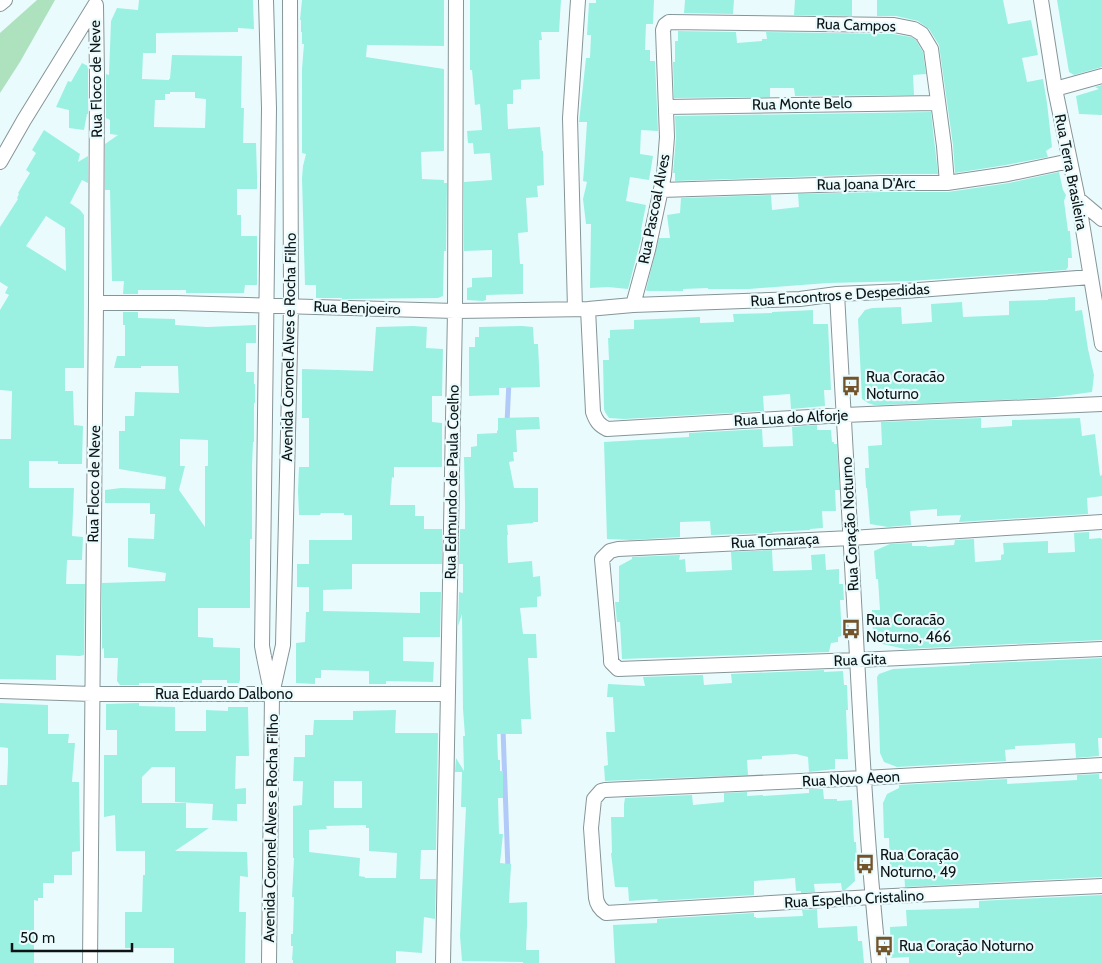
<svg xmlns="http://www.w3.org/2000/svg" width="1102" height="963" viewBox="0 0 1102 963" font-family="Cabin,sans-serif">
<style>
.green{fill:#aee2be}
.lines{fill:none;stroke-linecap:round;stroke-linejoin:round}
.stream{stroke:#b2caf8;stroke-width:5}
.building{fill:#9af1e1;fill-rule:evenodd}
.minor-casing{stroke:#869598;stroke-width:16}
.minor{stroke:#fff;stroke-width:14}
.labels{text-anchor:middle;stroke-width:4.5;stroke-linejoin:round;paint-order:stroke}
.street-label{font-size:15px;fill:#0e1415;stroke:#eafbfe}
.poi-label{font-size:15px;fill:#0e1415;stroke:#eafbfe;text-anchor:start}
</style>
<rect width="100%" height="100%" fill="#eafbfe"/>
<path class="green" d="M37,0H55L20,62L0,93V33Z"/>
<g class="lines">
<path class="stream" d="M507,423L509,381
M503,729L508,870"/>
</g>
<path class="building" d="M139,0H253L254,29L238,28V32L156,33V53H143L142,79L169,80V79H170L172,55L242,56L241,108H244L243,143H256L257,176V189H237V215H241V236H257V285H245L244,293H186V290H138V294H123L124,281H112L110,190H105V144L118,135L110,134V120L106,118V74L109,75L111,21L117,8L138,10ZM170,92H195V98L206,99L205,128L154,127L155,100H165V94H170Z
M302,0H444V46L367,45L366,57L444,69V151L421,152L422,179L444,180V183H447L446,251H444L443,296L438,298L346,299H342V298H316V285H305L302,178L303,166L306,154L302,153V69L304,44H302V32H301V20H300Z
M470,0H561L559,32H541L542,40H539L540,79L521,80V89L513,90V104H507L508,129L540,127L542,151H543L544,185L537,186L538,197L526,198L528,232L518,233L520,264H523V294L486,295V300L483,301L467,300V288L472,287V278L492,277V250L464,251V182L492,180L490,153L474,154L473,143H468L467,131L482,130L480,104L475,105L472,70H470Z
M596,0H654L653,24H646L645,50H650V61H655L658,131L641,130L640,154L653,156L649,180L630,177L626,201L646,205L641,230H642L641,239L628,289L608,287L590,288L591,224H586L583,199L587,182L583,181L584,169L587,122H579L586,58H590L591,35H587L589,3H596Z
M685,0H734L733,14L684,13Z
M795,0H852V16L794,15Z
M877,0H1003L1008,24L1031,20L1038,55L1022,58L1027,82L1043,79L1047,103L1052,147L1046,151L1048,157L1006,165L955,173L953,145L939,45L929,29L918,21L896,16H877Z
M1057,0H1102V67L1074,75L1069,72Z
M678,31L736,32L737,43L762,41V39H767L766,32L893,34L911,37L916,40L923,52L926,74L913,75L914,95L795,96L794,88H770V97L674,98L673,62H675V41H678Z
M82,63L88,66V114H87L84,130L69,128V110L56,107L68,81L71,82Z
M1102,85V115L1079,114L1076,96L1099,89L1095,87Z
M931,112L938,174H882L675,181V173H673L676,138L675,116Z
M44,130L80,154L78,162L88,156V183L82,180L70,203L80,210L84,215V368H65V391H73L74,425L83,426L82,464H58V461H29V488H74L72,536L83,537L82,560H67L66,584H85L84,655L80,656L56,655V680L0,679V439H11L12,391L0,390V310L9,295L5,293L8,287L0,282V227L18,199L17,198L19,194L18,193L30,173L26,170L36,153L32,150ZM46,216L65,228L66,271L26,246Z
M1059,172L1063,190L1066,195L1064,201L1068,231H1070L1072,258H1068V267L1066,270L911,281L828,283L749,289H708V288L683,289V291H647L646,290L659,238H670L667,215L680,213L681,198L771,195L772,210L799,207L798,194L882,192H948L1009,183Z
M1075,297V311L1082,310L1088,349L1094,375L1092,392L1048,398L881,405H874L868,403L862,399L858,319L865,310L872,308L901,307L902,324L932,322L931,304L962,302L963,317L1009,315V301L1048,300V299Z
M813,310V324H828L831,390H824L825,406L791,409L790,394L763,396L764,411L624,419L609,418L605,412L604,409L603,360H609L608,338H610V330L634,329V320L700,317V323L734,322L733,314L772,313V312Z
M123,312H138V318L175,319V325L207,327L256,325V343H246V372H254V384H255V403H254V442H253L252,466V539H250V608H198V637L213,638V647L240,648V680L239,683H227V680H202V683H139V685H120L117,681L118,658H104V648L102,649V583L165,581L166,573L128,567V538L154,539L155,514H150V503H105V490L121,488L165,489L166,477L119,469V431H125V416H134L135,392L179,393L178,366H141V368H114L117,356H125V325H123ZM180,439L208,440V466H205V527L179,490L185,466H180Z
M413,326L427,327L426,348L443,349L442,396H432V422L442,423V467H394V478L392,477L390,505H415V516H424V529H442V564H352V589L323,590V611L420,613V592H441L440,637H403V661L434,662L433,682L386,681V684H369V671L321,670V678H315V684L296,683V643L305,642L306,612H309V587H297V564H309V540H352V515H344V513H321L320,515H299L298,491L299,467H309V418H302V369L373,371L376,327Z
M522,326L533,327L534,344H538L540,387L499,388V395L469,396V347H475V337H479V327Z
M539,417L540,429L516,430L517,452H513L514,461L509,462L514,488H538V522H533V523L507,525L508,535H507L508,563L532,561L533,577L540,576L541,596L537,597V607L520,608L523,634H536L537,658H528L531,719H521L522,734H497L498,760H500V771H503V798H498L499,834H503L500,863L511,864L509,903L527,902V924L526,950H539V963H523V962L462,961L460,936L466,807H461L462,772H455L456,758L464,771L463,736H465L463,709L462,614L458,626L459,592L463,593V564H459L460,529H465V504L464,457H471V447L477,446V434L497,433V431L498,430V418Z
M981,418V428L1012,426V420L1080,418L1082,436L1095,434L1100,476L1102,475V496L1087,498L1088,514L959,522L961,515L937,516V509L910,511L911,525L888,527L870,524L867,488H866L865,468H869L868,446L882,445L881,422Z
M817,425V430H831L832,442H834V444H837L839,478L840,490H835L836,511H822L823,528L810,529V530L773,532L772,533L711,535L710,521L680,522V537L631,540L607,539L604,442L689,437V433L762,429L763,447L793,446L792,427Z
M1089,532V539L1100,538L1102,539V640L905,649L878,643L873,637L872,610H880L878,579H876L874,551L890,544L912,543V546H927V547L954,545L955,540L974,539L975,562L1001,560V555L1004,554L1003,543L1048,541V553L1075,552L1074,533Z
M772,550L773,571L812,570L811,555L825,554L826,570L839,569V584H843L844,600H840L842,636L838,637V642L831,643L829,652L622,659L620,622H617L615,602H619V566L632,559V557L680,555L679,560L685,559L686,572L732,570L731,552Z
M1102,658V738H1098L1099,756L1076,758L1075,743L1015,746V749L1005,750L1006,761L897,767L884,762L880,753L879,719L877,677L879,674L893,669L970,665V664Z
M824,670V672L843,671L844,685H847L848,710H846L848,759H835V769L809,772L808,757L796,754L762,756V759L747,760L748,775L605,781L604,766L608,765L606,732H615L613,697H607L608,684L645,686L643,677L703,675L704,685L732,683L731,674Z
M0,703L48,705V734H69L68,743H75L72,782H79L80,851L72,852V875H54V883H43V898H38V901L34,900V963H0V785H7L8,762V748L0,747Z
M139,703V706L175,707V731H206V710L228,711V707H248L249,756H236L235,789L246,788V804H237V821L212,820L213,804L175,802V767H152L142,777V803H186V828H209L175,851L247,852L248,877L240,876L239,912H246L245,963H174V948H125V912H142L143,875H145V851H116L115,815L104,817V755H117V730H106V704Z
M396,710L395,733H438L436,850H421L420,879H436L435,919L424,917L422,953L396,951V963H293V960H292L293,946H291V934H293L294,897H292L294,858H293V806L302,805L303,781H293L294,757H305V735H313L314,720H353V711ZM334,781H362V808H334ZM366,825V828H369V851L397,853L396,878H365V877L359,876L360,858L309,852V830L327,829L326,826Z
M1099,774V779H1102V877L905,887L904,870H890L889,838H884L883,803L887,794L899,788V785L1007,779V784L1059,781L1077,780V775Z
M809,789H823L824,799H837V801L852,800L854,842H856L857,861H854L855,881L845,890H842L841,883L814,884L815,892L801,893V891H796L795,878L754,881V895L657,901L658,899L629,901L628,887H615L611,853H612L611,817H624V804L625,798L692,795L693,805L724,802V793L747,792V796L763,795V796L809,793Z
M1102,895V963H909V957L891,958L890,927L907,926L906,910L979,908V901Z
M817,909L818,928L857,926L858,941H862L864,963H615L613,925L657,923V919L754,913V917H756V918L803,916L802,910Z"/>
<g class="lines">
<defs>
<path id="minor" d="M266,0L269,108L262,646L264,657L271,691
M1041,0L1055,89L1078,199L1102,344
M0,4L5,0
M1055,89L1102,76
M666,107L938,103
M0,162L24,120L95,5
M661,190L882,183H947L1008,174L1070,161
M1078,199L1102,219
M837,294C844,403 850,511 855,619C861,734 867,849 879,963
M96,303H176L455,311L588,309L633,305L800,299L837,294L905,291L1091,277
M633,305L648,250L664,175L667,137L663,30L665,25L669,22L894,25L914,29L922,34L931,49L944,146L947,183
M575,309L570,118L578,0
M588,309L593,412C596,421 599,425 607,429L845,415L1102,404
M1102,522L851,538L618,549L610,551L602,559L611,658V662L618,669L857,660L1102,649
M0,691L92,694H448
M1102,765L864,778L605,790L601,791L594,799L591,828L596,898C597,905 600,909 606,913L872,897L1102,886
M90,963L96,303L97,77L96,5
M269,963L272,694L283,645L291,306L290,0
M443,963L455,311L456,0"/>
</defs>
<use href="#minor" class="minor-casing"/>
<use href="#minor" class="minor"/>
</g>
<defs>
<symbol id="bus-bare" viewBox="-9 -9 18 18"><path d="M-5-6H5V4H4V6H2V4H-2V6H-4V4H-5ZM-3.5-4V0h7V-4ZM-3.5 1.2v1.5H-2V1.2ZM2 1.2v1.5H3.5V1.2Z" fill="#735329" stroke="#eafbfe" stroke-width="2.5" paint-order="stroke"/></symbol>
</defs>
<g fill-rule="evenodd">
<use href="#bus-bare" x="837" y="372" width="28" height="28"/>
<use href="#bus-bare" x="837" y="615" width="28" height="28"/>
<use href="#bus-bare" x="851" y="850" width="28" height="28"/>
<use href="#bus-bare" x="870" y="932" width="28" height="28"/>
</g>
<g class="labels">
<g class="street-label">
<text transform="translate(856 25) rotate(2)" y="5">Rua Campos</text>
<text transform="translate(96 79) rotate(-91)" y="5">Rua Floco de Neve</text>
<text transform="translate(802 104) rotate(-1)" y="5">Rua Monte Belo</text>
<text transform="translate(1071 172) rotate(79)" y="5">Rua Terra Brasileira</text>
<text transform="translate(866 184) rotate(-1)" y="5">Rua Joana D'Arc</text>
<text transform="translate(654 209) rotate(-79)" y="5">Rua Pascoal Alves</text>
<text transform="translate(840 295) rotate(-4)" y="5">Rua Encontros e Despedidas</text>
<text transform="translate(357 308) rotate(2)" y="5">Rua Benjoeiro</text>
<text transform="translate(289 347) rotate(-89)" y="5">Avenida Coronel Alves e Rocha Filho</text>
<text transform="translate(791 418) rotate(-3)" y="5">Rua Lua do Alforje</text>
<text transform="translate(452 482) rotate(-89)" y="5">Rua Edmundo de Paula Coelho</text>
<text transform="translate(94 484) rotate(-89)" y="5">Rua Floco de Neve</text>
<text transform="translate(850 524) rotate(-93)" y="5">Rua Coração Noturno</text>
<text transform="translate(775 541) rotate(-3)" y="5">Rua Tomaraça</text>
<text transform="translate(860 660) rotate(-2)" y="5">Rua Gita</text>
<text x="224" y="699">Rua Eduardo Dalbono</text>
<text transform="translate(851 779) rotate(-3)" y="5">Rua Novo Aeon</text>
<text transform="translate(271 828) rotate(-89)" y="5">Avenida Coronel Alves e Rocha Filho</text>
<text transform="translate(854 899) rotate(-3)" y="5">Rua Espelho Cristalino</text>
</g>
<g class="poi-label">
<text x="866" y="382">Rua Coracão<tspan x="866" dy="17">Noturno</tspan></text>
<text x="866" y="625">Rua Coracão<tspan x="866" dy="17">Noturno, 466</tspan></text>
<text x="880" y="860">Rua Coração<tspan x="880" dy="17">Noturno, 49</tspan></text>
<text x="899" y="951">Rua Coração Noturno</text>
</g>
</g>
<path d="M12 943v8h120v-8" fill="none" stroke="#0e1415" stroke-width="2.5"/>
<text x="20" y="943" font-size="15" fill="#0e1415" stroke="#eafbfe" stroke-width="4" paint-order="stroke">50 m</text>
</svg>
